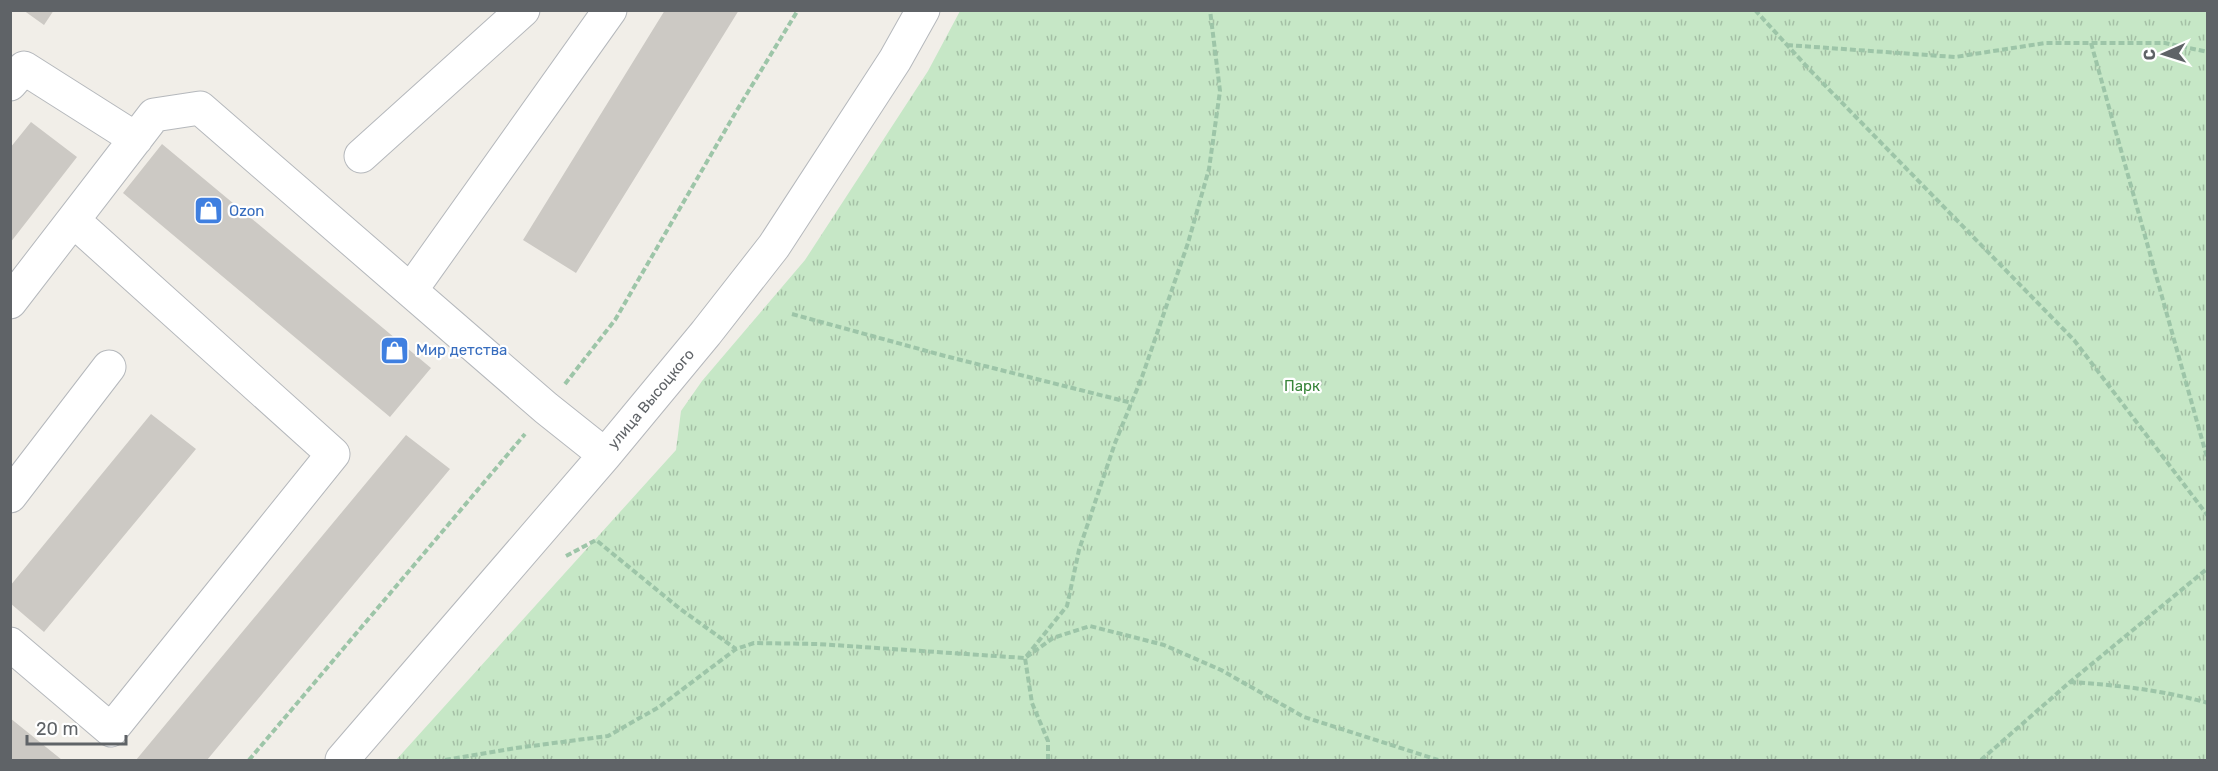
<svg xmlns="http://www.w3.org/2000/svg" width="2218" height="771" viewBox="0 0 2218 771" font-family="Rubik,sans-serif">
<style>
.park{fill:url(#park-tufts)}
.building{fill:#ccc9c4}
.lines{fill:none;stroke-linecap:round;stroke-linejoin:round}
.minor-casing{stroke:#b5b8bc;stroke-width:35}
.path{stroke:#9dc5a8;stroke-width:4;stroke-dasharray:6 3;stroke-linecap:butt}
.minor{stroke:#fff;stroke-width:33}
.labels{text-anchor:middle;stroke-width:4.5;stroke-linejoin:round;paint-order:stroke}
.shop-label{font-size:15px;fill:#366cbe;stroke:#fff;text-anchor:start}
.park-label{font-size:15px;fill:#38853a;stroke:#fff}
.street-label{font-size:15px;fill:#5f6367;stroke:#fff}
</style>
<defs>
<pattern id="park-tufts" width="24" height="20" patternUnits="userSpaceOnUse" patternTransform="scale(1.5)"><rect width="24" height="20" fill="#c6e7c6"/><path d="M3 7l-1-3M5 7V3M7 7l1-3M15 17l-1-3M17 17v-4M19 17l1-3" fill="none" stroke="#a4bfa5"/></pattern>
</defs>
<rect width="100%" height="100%" fill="#f1eee8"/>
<path class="park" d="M960,11H2207V760H396L676,450L681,411L702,381L805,260L928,71Z"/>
<path class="building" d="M23,10H54L44,25Z
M665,10H739L576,273L523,240Z
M31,122L77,157L10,243V148Z
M162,144L431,368L390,417L123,193Z
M151,414L196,449L44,632L10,603V586Z
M406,435L450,469L207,760H136Z
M10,718L62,760H10Z"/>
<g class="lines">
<defs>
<path id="minor" d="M10,84L24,68L136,139
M361,156L523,10
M411,290L610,10
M10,302L154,115L200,108L546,408L605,455
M10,496L109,367
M10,644L111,730L333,454L74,221
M342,760L605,455L706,333L774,246L895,60L923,10"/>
</defs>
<use href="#minor" class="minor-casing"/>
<path class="path" d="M1755,10L1809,69L2074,340L2208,516
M2091,43L2208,461
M1787,45L1955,57L2045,43H2165L2208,52
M792,314L945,356L1132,403
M565,384L615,320L737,110L798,10
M566,556L596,540L679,608L736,649
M2070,682C2117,685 2162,690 2208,703
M249,760L525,434
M445,760L516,748L608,736L659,707L736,649L754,643L818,644L1025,658L1053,638L1090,626L1164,645L1221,670L1304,717L1438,760
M1048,760V741L1032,703L1025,658L1067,606L1079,550L1115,443L1142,377L1188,243L1209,169L1220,91L1210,10
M1981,760L2070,682L2208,568"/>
<use href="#minor" class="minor"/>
</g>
<defs>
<symbol id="shop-square" viewBox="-11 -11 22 22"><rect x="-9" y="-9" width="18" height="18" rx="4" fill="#3f7fe0" stroke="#fff"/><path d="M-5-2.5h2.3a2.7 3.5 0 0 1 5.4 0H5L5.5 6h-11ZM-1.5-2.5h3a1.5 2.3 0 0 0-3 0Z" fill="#fff"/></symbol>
</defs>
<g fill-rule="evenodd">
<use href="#shop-square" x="192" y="194" width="33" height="33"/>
<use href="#shop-square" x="378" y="334" width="33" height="33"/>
</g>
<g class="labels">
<g class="shop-label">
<text x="229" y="216">Ozon</text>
<text x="416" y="355">Мир детства</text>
</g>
<g class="park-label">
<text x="1302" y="391">Парк</text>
</g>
<g class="street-label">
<text transform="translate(651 399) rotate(-50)" y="5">улица Высоцкого</text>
</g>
</g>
<rect width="2218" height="771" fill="none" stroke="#5f6367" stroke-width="24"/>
<g transform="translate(2164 54) rotate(267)" stroke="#ffffff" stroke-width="4.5" paint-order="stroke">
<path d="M0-4.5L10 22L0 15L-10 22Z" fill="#5f6367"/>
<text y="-9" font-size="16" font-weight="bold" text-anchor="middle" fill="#5f6367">С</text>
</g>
<path d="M27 735v9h99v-9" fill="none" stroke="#5f6367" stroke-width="3"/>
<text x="36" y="735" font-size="18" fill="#5f6367" stroke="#ffffff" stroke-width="4.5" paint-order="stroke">20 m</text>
</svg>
